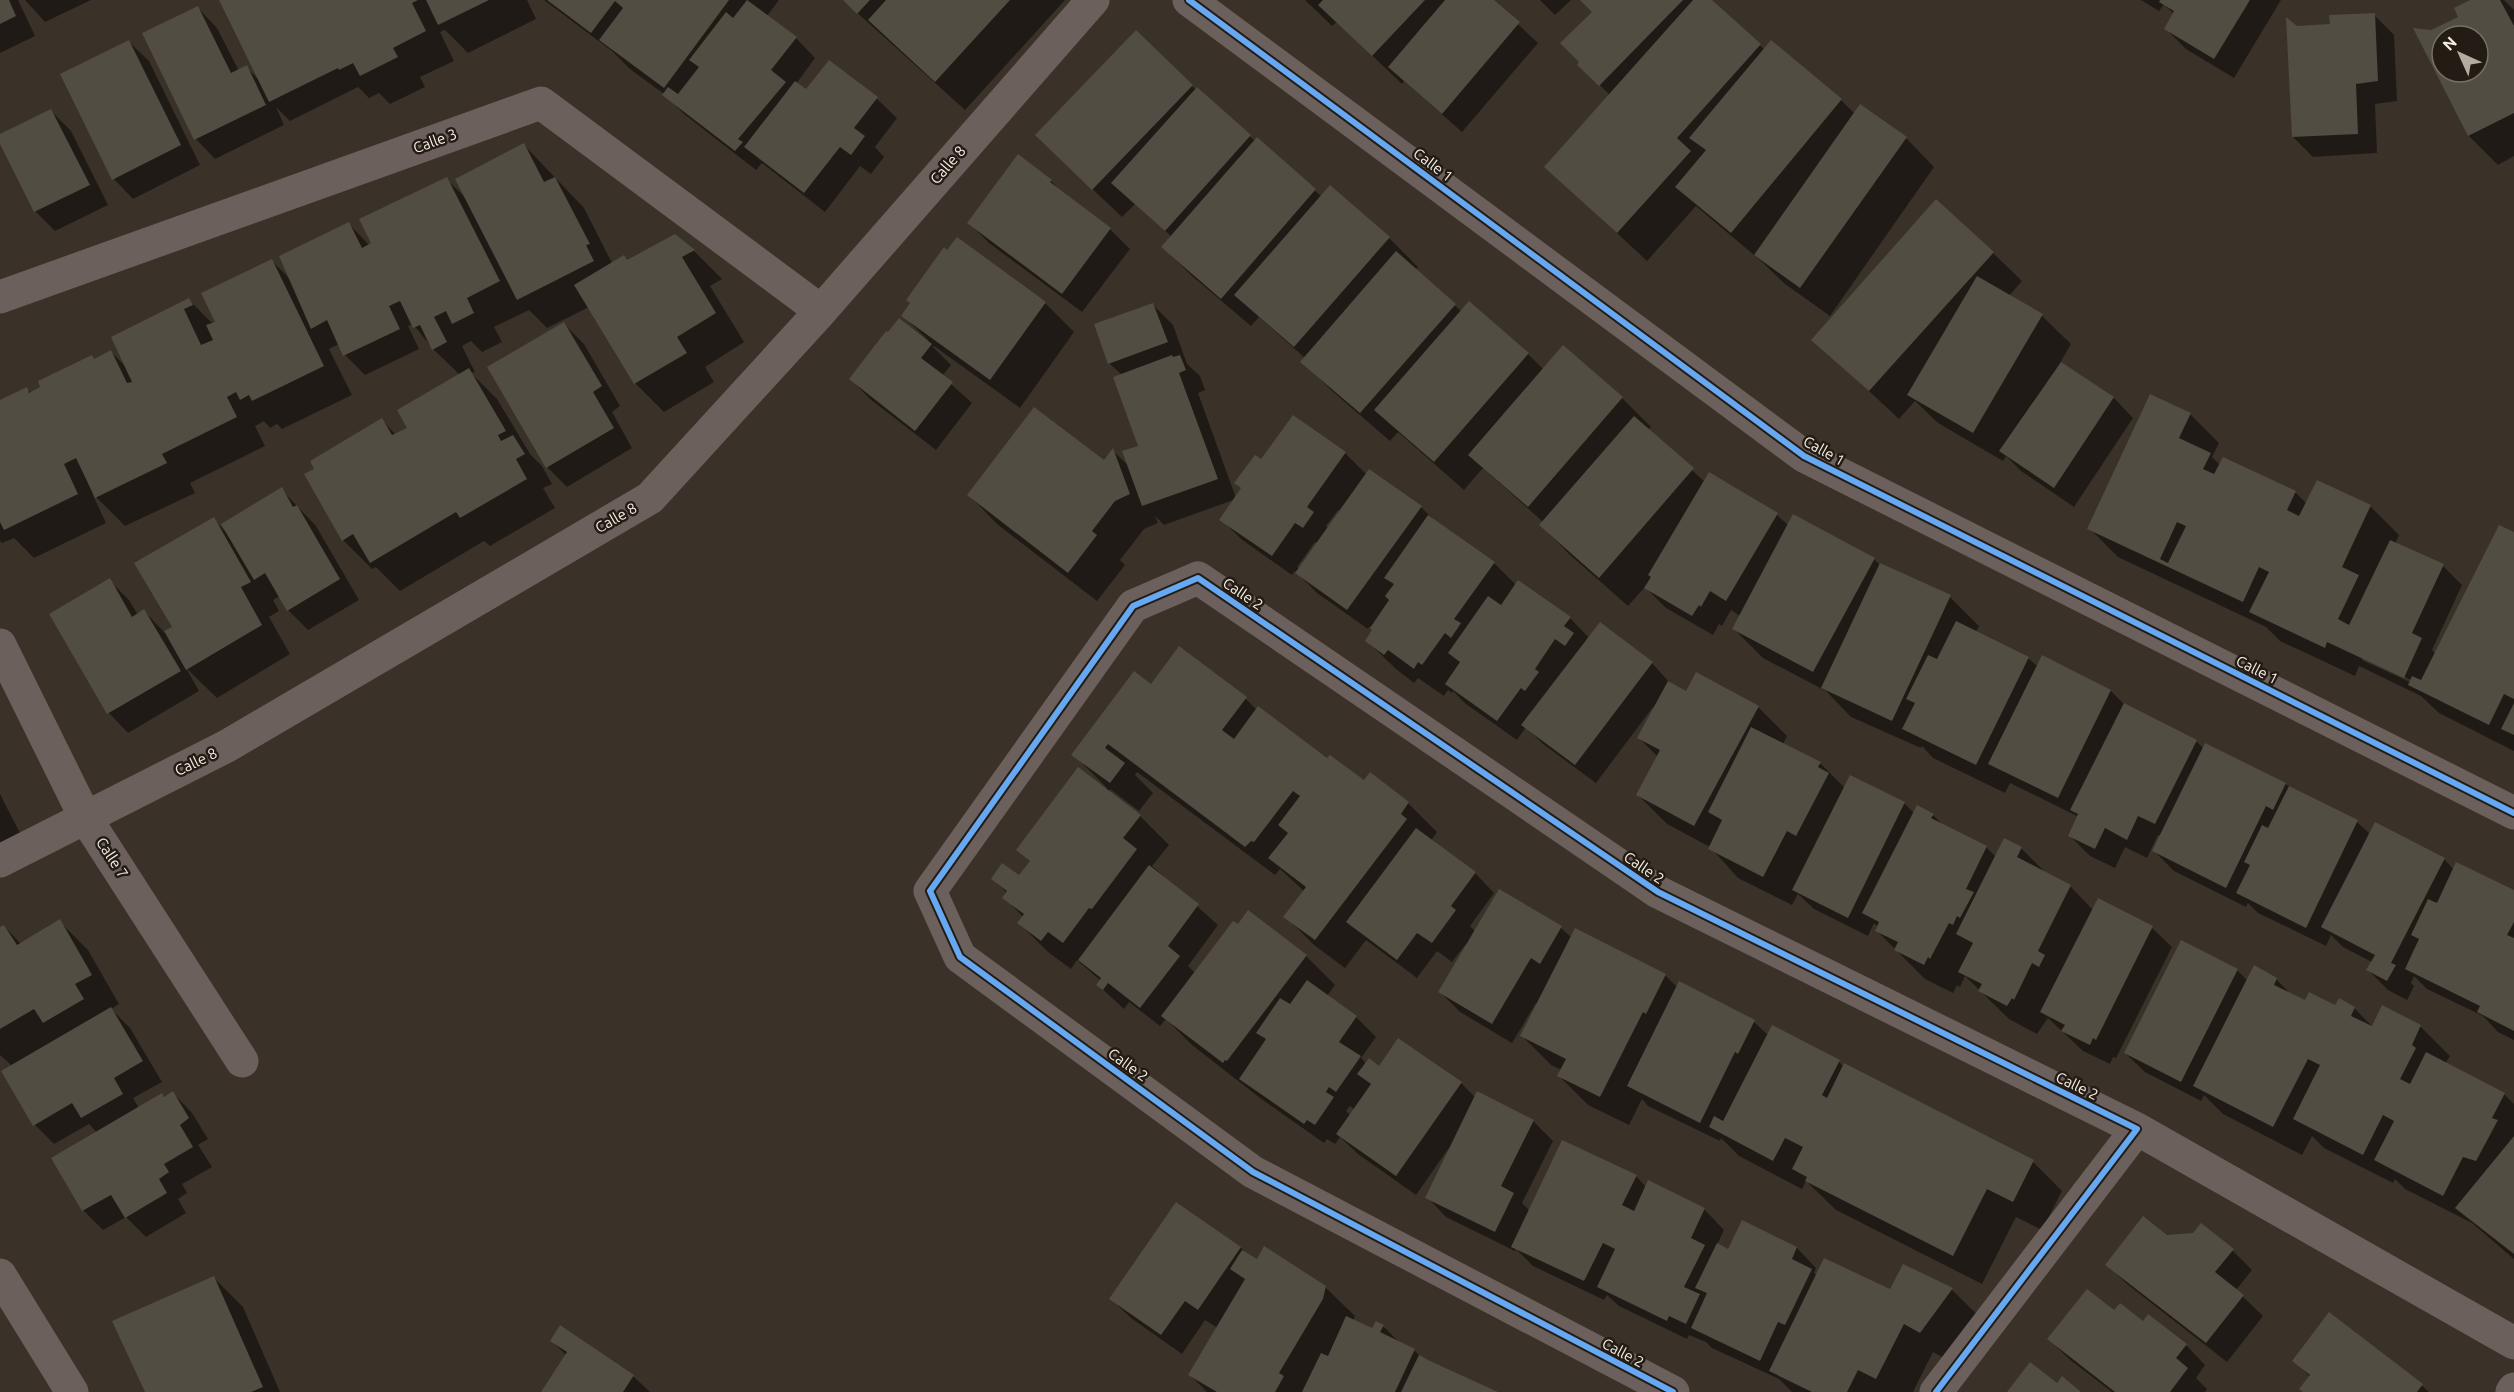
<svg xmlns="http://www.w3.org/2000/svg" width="2514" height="1392" viewBox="0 0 2514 1392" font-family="Ubuntu,sans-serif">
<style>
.shadow{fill:#0007;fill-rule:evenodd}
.building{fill:#514d42;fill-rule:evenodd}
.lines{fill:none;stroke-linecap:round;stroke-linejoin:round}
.minor{stroke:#6c605c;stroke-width:33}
.cycleway-casing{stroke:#231c15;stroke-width:10}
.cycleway{stroke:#66a8f1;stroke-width:6}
.labels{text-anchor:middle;stroke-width:5;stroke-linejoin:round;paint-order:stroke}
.street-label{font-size:15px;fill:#f6ede2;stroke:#231c15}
</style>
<rect width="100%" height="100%" fill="#3a3229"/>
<path class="shadow" d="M0,0H18L35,36L0,53Z
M25,0H91L45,22Z
M221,0H527L536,19L468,53L445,30L440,32L454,61L420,77L425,87L390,104L379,93L369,98L358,87L290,121L276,107L284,125L215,159L196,139L198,8L217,28L239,71L246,67L260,81Z
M544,0H779L767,16L796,38L815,58L796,84L806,91L829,62L877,99L897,118L875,147L884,157L871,174L860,166L825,212L762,163L756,170L684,114L664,94L630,69L612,51Z
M843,0H1065L965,110Z
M1305,0H1492L1538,43L1462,132L1404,81L1402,84L1337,22L1332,26Z
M1540,0H1571L1555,15Z
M1582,0H1710L1764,49L1841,100L1855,114L1906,138L1934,167L1830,316L1785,284L1761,261L1696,206L1647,261L1546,167L1610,95L1579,65L1594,12Z
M2141,0H2281L2234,78L2186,49L2166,29L2174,14L2164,4L2159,11Z
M2474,0H2504L2514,10V156L2498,165L2469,136L2415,30L2431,31L2460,17ZM2442,36H2478V72H2442Z
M2374,15L2394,35L2397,101L2375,104L2377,153L2313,157L2293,137L2332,26Z
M1136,32L1196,90L1255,141L1257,139L1322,197L1389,238L1418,267L1415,270L1462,312L1528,354L1544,370L1563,347L1622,398L1651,427L1648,430L1705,482L1710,474L1777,515L1789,526L1874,559L1879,564L1950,597L1979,626L1976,632L2028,658L2038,667L2111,691L2125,705L2196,741L2204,749L2285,784L2357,822L2370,834L2444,859L2454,870L2514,892V1040L2498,1032L2483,1016L2427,989L2414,976L2411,983L2414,986L2407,1000L2388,990L2368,970L2372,962L2343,947L2331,935L2326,946L2258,913L2248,903L2246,907L2174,871L2154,851L2161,836L2158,835L2147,858L2125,847L2115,868L2090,856L2070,836L2079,817L2010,783L2005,793L1933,758L1922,746L1921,748L1851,717L1826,691L1763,658L1734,629L1740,616L1731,610L1722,626L1719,624L1713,635L1666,608L1645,587L1628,606L1569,554L1541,525L1543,522L1483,468L1464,490L1398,432L1390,441L1331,390L1302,361L1305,358L1259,317L1251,326L1192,276L1163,247L1172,237L1135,204L1122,217L1066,164Z
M129,42L149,61L200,165L133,199L114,179Z
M51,111L71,131L108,205L55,231L35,211L0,140V136Z
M524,145L584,208L612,263L628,261L674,236L694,251L722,279L710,286L744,342L705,367L714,382L664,412L635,383L589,307L547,328L529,310L494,327L502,342L482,352L471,341L462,346L475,372L471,373L497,399L530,454L542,466L552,484L543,488L555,508L490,546L484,541L400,591L376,567L372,569L343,540L316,469L382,420L396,435L409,428L460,375L433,349L413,324L408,326L419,349L365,375L345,355L339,344L329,349L352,395L282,429L277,424L270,428L264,421L255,426L265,446L190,483L195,493L125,526L92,493L106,523L34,558L14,538L2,543L0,541V402L26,389L31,393L111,352L127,368L189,300L213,324L217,322L272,261L292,281L349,224L369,245L446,179L466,198Z
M1051,181L1066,196L1110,229L1130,249L1082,312L989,243L969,223Z
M1993,253L2022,281L2009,296L2042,316L2071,344L2060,363L2114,398L2133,418L2074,507L2021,471L2006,456L2003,461L1938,423L1915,401L1899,419L1813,339Z
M1045,303L1074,332L1020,408L934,346L933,347L951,365L942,376L972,403L936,450L870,399L851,379L929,341L903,316Z
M1153,305L1173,325L1187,364L1200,376L1205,390L1198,393L1236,498L1242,489L1236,483L1262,461L1345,453L1367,475L1421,507L1438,524L1494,563L1516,585L1570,618L1589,638L1652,663L1671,684L1686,693L1758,707L1787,736L1783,744L1820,763L1845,788L1904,803L1914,813L1933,815L1943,825L1986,847L1996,857L2005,840L2021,848L2048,875L2070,886L2093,910L2152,928L2172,947L2116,1058L2113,1057L2110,1064L2083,1051L2048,1018L2037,1034L2009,1019L1965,976L1960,987L1957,985L1953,993L1925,979L1877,931L1878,927L1874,923L1868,936L1814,909L1798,894L1792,905L1738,878L1710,847L1667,824L1638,795L1658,757L1639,738L1655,708L1653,707L1596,783L1543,744L1526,727L1517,740L1466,704L1453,691L1452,693L1448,690L1444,696L1418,678L1414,683L1396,669L1367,641L1374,630L1370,626L1368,629L1317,593L1295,571L1292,575L1241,539L1221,519L1236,499L1164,525L1155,516L1158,523L1144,529L1120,560L1125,565L1097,601L997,524L969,495L1105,462L1113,451L1130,467L1140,447L1122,375L1109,363ZM1338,510L1341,512L1329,529L1326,526ZM1315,542L1318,543L1300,569L1297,567Z
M564,324L584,344L620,406L612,412L632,448L567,487L547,467Z
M2190,414L2219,443L2212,457L2220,465L2295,492L2307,504L2370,506L2399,535L2395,544L2443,566L2462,585L2432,650L2436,654L2514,534V751L2439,713L2421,696L2359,666L2355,676L2280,641L2266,627L2118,557L2089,528ZM2362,657L2411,680L2410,682L2362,660Z
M281,489L316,526L359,600L308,630L288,610L280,596L273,600L279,611L269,617L290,654L217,698L186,668L199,691L128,733L109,713L51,615L109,580L129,600L138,615L144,611L165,633L174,628L213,519L226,532Z
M1151,686L1246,699L1257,710L1327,760L1408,803L1437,832L1431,841L1475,873L1494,893L1470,926L1476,932L1561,928L1572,938L1665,975L1678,988L1754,1022L1768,1035L1772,1027L1839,1062L1844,1067L2033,1162L2062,1191L2042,1230L2016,1217L1982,1284L1836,1210L1806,1181L1802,1189L1739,1156L1721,1138L1720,1141L1648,1106L1642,1099L1629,1125L1588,1105L1559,1076L1562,1070L1551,1065L1522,1036L1538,1004L1536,1003L1512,1043L1460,1012L1440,992L1467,946L1465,945L1452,962L1437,951L1417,978L1366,940L1345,968L1314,945L1285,916L1305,892L1280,869L1275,875L1137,772L1135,775L1153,793L1139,811L1110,789L1108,791L1140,816L1169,845L1152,866L1218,925L1188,966L1196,974L1249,912L1306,956L1335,985L1327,996L1356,1017L1376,1037L1361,1058L1367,1064L1461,1083L1476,1098L1533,1121L1553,1141L1522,1203L1530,1211L1636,1176L1646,1187L1648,1182L1705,1210L1724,1230L1717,1245L1728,1251L1742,1222L1797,1248L1816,1268L1814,1273L1817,1276L1891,1291L1903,1266L1952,1290L1981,1318L1949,1361L1933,1352L1913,1392H1792L1779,1379L1712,1348L1706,1342L1689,1335L1687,1339L1619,1306L1607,1295L1604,1300L1533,1266L1516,1249L1515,1251L1446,1217L1427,1197L1450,1150L1448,1149L1416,1195L1358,1154L1340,1137L1335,1144L1327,1139L1324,1143L1260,1098L1192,1045L1166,1019L1160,1026L1129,1002L1124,1009L1098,985L1101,981L1077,960L1071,969L1048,952L1019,923L1023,917L1004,897L1007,893L993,879L1019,877L1031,862L1018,850L1107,788L1073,754ZM1350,1106L1355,1110L1351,1116L1346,1111Z
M0,794L27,847L0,863Z
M59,921L88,950L119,1004L111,1009L130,1028L162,1082L133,1098L139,1108L173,1093L192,1113L208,1139L198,1145L212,1167L182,1184L187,1193L178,1199L186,1213L146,1237L126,1217L103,1230L83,1210L97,1133L89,1124L54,1144L35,1125L12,1066L0,1055V929L4,926L21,944Z
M2254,967L2277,980L2293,996L2305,1002L2354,1008L2373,1027L2383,1007L2421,1027L2450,1056L2445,1064L2504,1094L2514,1104V1259L2472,1223L2405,1189L2395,1179L2393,1183L2324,1148L2312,1136L2302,1155L2223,1114L2204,1095L2201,1101L2145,1072L2125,1053L2237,970L2248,981Z
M1176,1204L1241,1248L1248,1256L1325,1287L1355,1316L1353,1321L1373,1330L1383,1326L1400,1343L1414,1350L1422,1358L1494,1392H1207L1190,1375L1218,1328L1205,1320L1182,1354L1131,1318L1111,1299Z
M2167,1237L2232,1250L2252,1270L2236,1290L2263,1316L2227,1362L2127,1284L2107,1265Z
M214,1278L243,1307L280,1392H146Z
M2114,1312L2143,1323L2186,1345L2205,1365L2196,1378L2207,1389L2205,1392H2112L2069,1359L2049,1339Z
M2330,1314L2422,1386L2429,1392H2305L2310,1377L2294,1360Z
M552,1341L633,1376L650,1392H543L567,1356Z"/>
<path class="building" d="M0,0H9L16,16L0,24Z
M219,0H418L412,3L426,31L393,48L398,57L360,76L353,63L339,70L338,68L269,102Z
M426,0H489L438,25Z
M547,0H729L664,88L599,40L623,8L615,1L591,33Z
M747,0L797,37L771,70L786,82L738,139L743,142L735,151L662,95L668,87L678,94L699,67L689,60L726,12L733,18Z
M843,0H870L857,14Z
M886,0H1010L935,82L868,20Z
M1323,0H1425L1372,56L1318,5Z
M1445,0H1494L1520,22L1442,114L1388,67Z
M1580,0H1683L1599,86L1577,65L1579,62L1560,43L1592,12Z
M1693,0H1712L1761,44L1677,138L1691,151L1617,233L1544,167Z
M2160,0H2250L2214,59L2164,29L2174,11L2159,2Z
M2470,0H2500L2514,26V113L2468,136L2413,28L2431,30L2458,17L2454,8ZM2442,36H2478V72H2442Z
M198,6L231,73L247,65L266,105L194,140L142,33Z
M2375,13L2378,81L2356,84L2358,134L2292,137L2286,17L2297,26L2330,24L2329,15Z
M1136,30L1193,85L1092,190L1035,135Z
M129,40L181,145L112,180L60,74Z
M1771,40L1842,99L1731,233L1675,187L1706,150L1689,138Z
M829,60L878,97L854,128L865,136L851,155L840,147L804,193L744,147L795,81L806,89Z
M1197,87L1251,135L1165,231L1111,183Z
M1860,104L1907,137L1800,288L1754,255Z
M51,109L90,185L34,212L0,144V134Z
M1257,137L1316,189L1221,299L1161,247Z
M524,143L544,182L555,177L590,244L586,245L594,261L517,300L455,179Z
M1018,154L1052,180L1050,182L1111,228L1062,294L967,223Z
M447,177L500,281L467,298L474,313L452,324L446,311L434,317L447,342L432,350L420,325L413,328L400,301L389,306L400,329L343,356L327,320L311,329L279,256L349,222L362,248L371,243L359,219Z
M1330,185L1390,237L1294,347L1234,295Z
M1936,199L1994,252L1869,391L1811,340Z
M675,234L695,250L682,257L716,313L677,337L687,353L634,384L574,285L624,255L627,260Z
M957,237L1046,302L990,380L901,316L910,303L906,300L944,247L947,250Z
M1396,251L1456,304L1360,413L1300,362Z
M272,259L324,366L252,401L249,395L240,400L236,392L227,397L237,417L162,454L167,463L95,498L76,458L64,464L78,494L4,530L0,522V400L27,387L29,393L40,387L38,381L92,355L94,359L111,350L127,383L132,382L111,337L189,298L193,305L184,309L201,345L213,340L206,325L215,322L201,293Z
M1977,276L2043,314L1973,433L1907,395Z
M1469,301L1529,353L1434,462L1374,410Z
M1153,303L1168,342L1108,364L1094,324Z
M899,318L932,344L921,358L953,382L915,431L849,379L886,331L888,332Z
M564,322L602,386L593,392L614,428L546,468L487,367Z
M1563,345L1623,397L1528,507L1468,455Z
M1172,355L1173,357L1180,355L1186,370L1179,373L1218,479L1142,506L1122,451L1138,446L1113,377Z
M2061,362L2114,397L2054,488L1999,451Z
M469,368L506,431L498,435L501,441L513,435L525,454L516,459L527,479L460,518L456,512L370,563L353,534L342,541L304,474L314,469L310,461L382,418L392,435L407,428L397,410Z
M2150,394L2191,413L2179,438L2211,453L2203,469L2214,474L2223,457L2296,491L2287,510L2299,516L2317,480L2371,505L2342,567L2359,575L2338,619L2349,625L2390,540L2444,564L2412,633L2422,638L2404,678L2327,642L2325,648L2249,612L2269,572L2259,567L2243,602L2087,529ZM2177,522L2186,526L2168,563L2160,559Z
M1034,407L1104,460L1113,448L1130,494L1115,501L1092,531L1097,535L1068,573L967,495Z
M1293,415L1346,452L1307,507L1314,512L1303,528L1295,523L1272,556L1219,520L1241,488L1234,483L1255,455L1261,459Z
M1634,416L1694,468L1599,578L1539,525Z
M1369,469L1422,506L1347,610L1295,573Z
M1709,472L1778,513L1726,601L1710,591L1701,607L1699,605L1692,616L1644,588L1651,577L1648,575Z
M282,487L293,507L297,505L340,579L287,611L265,573L254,580L221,524Z
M1793,514L1875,558L1813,672L1732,629Z
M1428,515L1495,562L1454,619L1461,623L1451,638L1445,633L1422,665L1418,662L1414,669L1388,650L1384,655L1365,641L1372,630L1370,628L1389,600L1385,596L1394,584L1384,578Z
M214,517L251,582L241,587L262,625L186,670L164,631L172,627L134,563Z
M2499,525L2514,532V699L2504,694L2489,725L2408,685L2412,676L2421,680Z
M1880,563L1951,595L1892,721L1821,688Z
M110,578L132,617L144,609L181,671L107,714L49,614Z
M1518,580L1571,617L1564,626L1574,633L1565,646L1555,639L1535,669L1539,672L1525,691L1521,688L1497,721L1445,684L1460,662L1448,653L1488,596L1501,605Z
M1956,621L2029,657L1976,765L1902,729L1915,703L1906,699L1928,655L1937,659Z
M1600,622L1653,662L1575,765L1521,725Z
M1179,646L1247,697L1222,730L1234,739L1258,706L1327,758L1330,755L1364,780L1370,772L1409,802L1401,814L1407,819L1315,940L1283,917L1306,887L1268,858L1288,833L1278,825L1300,796L1293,791L1254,842L1251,841L1245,847L1108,744L1105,748L1125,763L1110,783L1071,755L1134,671L1151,684Z
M2042,655L2111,690L2058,798L1988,764Z
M1696,672L1759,706L1694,826L1636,795L1660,750L1637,738L1668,681L1686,691Z
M2124,703L2197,740L2155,824L2138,816L2127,840L2105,828L2095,849L2068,836L2078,814L2070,810Z
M2514,703V735L2501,729Z
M1751,727L1821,762L1818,767L1829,773L1796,836L1787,831L1763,877L1708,849L1722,820L1708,812Z
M2205,743L2286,783L2273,810L2266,806L2226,888L2152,851Z
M1078,767L1141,815L1123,838L1137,849L1092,909L1089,908L1063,943L1048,932L1041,941L1017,923L1024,914L1002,898L1007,891L991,879L1002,863L1019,875L1030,861L1016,850Z
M1850,775L1905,802L1848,918L1792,890Z
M2289,786L2358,820L2306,928L2236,893L2250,865L2244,862L2262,825L2268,828Z
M1917,805L1934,814L1931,818L1987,846L1966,889L1974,892L1960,918L1957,916L1953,925L1949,923L1930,959L1928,957L1924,965L1894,950L1898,942L1875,931L1879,922L1862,913Z
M2375,822L2445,858L2391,963L2396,965L2387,981L2366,970L2375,955L2321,927Z
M1416,828L1476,872L1451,906L1456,910L1432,943L1417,933L1397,960L1346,922Z
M2004,838L2022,847L2017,857L2071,885L2038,951L2045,955L2039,967L2032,963L2014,1000L2012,998L2007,1006L1978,991L1982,984L1958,972L1973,943L1956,934Z
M2456,862L2514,890V922L2507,935L2514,938V1031L2477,1012L2480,1006L2405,969L2419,939L2411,935L2428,899L2437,903Z
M1149,865L1199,904L1168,946L1180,956L1140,1008L1108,983L1103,990L1096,985L1101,978L1078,960Z
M1499,889L1562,926L1540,964L1531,958L1492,1024L1438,992Z
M2098,898L2153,926L2096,1040L2093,1038L2090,1045L2061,1031L2065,1025L2040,1012Z
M1248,910L1307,955L1227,1061L1225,1060L1223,1063L1161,1016L1233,921L1238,924Z
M60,919L92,975L75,984L84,999L43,1023L34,1009L0,1029V927L4,925L17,945Z
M1575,928L1666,974L1646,1014L1643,1012L1600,1097L1557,1076L1566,1059L1520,1036Z
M2181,940L2238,969L2181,1082L2124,1053Z
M2254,965L2277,978L2274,985L2305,1000L2309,992L2335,1005L2339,998L2355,1007L2351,1016L2372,1026L2382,1005L2421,1025L2412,1045L2416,1048L2400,1079L2410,1084L2426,1052L2505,1093L2492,1118L2498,1120L2476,1161L2463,1157L2443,1196L2374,1160L2394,1121L2383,1115L2363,1155L2293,1119L2320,1065L2308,1059L2273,1127L2193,1086Z
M1307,980L1357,1016L1339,1042L1361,1056L1336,1092L1329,1087L1326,1092L1334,1097L1315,1125L1307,1120L1304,1124L1239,1079L1266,1039L1256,1033L1280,998L1290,1004Z
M1679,981L1755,1020L1738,1054L1735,1052L1700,1123L1627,1086Z
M111,1007L143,1061L114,1078L123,1094L81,1118L72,1103L33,1126L1,1071Z
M1772,1025L1840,1060L1822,1095L1827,1098L1844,1063L2034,1160L2013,1202L1987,1189L1953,1256L1805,1181L1807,1177L1792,1169L1803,1147L1785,1138L1773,1161L1709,1127L1714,1116L1723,1121Z
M1398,1038L1462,1082L1396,1176L1336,1134L1371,1084L1357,1074L1369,1058L1379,1066Z
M173,1091L189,1118L180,1125L193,1147L164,1164L169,1172L159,1179L167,1193L125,1218L111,1195L82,1211L51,1158L162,1093L164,1097Z
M1477,1091L1534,1120L1501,1186L1514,1193L1495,1232L1425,1198Z
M2514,1136V1254L2455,1208Z
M1562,1140L1637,1175L1622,1205L1634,1211L1648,1180L1705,1208L1691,1238L1705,1245L1684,1287L1700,1294L1686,1324L1669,1316L1667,1321L1597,1287L1615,1249L1603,1243L1584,1281L1511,1247Z
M1176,1202L1241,1247L1198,1310L1185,1301L1161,1335L1109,1299Z
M2143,1216L2167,1235L2193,1233L2201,1223L2234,1249L2215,1272L2244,1295L2206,1343L2105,1265Z
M1742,1220L1797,1247L1792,1259L1812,1269L1785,1325L1778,1322L1760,1361L1691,1328L1707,1293L1695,1288L1717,1243L1728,1249Z
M1264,1246L1326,1286L1323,1299L1279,1373L1284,1376L1275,1392H1217L1188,1375L1245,1279L1230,1269L1242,1250L1257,1259Z
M1824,1258L1890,1289L1903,1264L1953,1288L1920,1333L1904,1324L1876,1379L1858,1370L1847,1392H1812L1769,1371Z
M214,1276L263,1387L251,1392H145L112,1321Z
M2087,1289L2114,1310L2120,1303L2143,1321L2148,1314L2187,1344L2176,1358L2188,1368L2170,1392H2115L2047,1339Z
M2329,1312L2423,1384L2417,1392H2303L2299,1389L2310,1375L2292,1361Z
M1346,1316L1372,1328L1376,1321L1384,1325L1380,1332L1415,1349L1395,1392H1302L1321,1353L1328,1356Z
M560,1325L634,1375L623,1392H541L567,1352L550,1341Z
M1419,1355L1430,1361L1498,1392H1401Z
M2030,1362L2057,1383L2062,1376L2081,1392H2007Z"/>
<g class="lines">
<path class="minor" d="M1189,0L1804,456L2514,813
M0,297L541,103L821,311
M0,645L85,817L242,1061
M0,861L227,746L650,498L821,311L1093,0
M2137,1129L2514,1343
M0,1275L72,1392
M1673,1392L1253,1172L960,957L930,891L1133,606L1198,578L1658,892L2137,1129L1936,1392
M2512,1392L2514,1389"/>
<defs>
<path id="cycleway" d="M1189,0L1804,456L2514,813
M1673,1392L1253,1172L960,957L930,891L1133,606L1198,578L1658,892L2137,1129L1936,1392"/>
</defs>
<use href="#cycleway" class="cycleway-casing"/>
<use href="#cycleway" class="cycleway"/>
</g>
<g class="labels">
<g class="street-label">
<text transform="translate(435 141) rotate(-20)" y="5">Calle 3</text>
<text transform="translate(948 165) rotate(-49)" y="5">Calle 8</text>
<text transform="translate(1433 165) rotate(37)" y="5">Calle 1</text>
<text transform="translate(1824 451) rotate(29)" y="5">Calle 1</text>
<text transform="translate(616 518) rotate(-30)" y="5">Calle 8</text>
<text transform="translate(1243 594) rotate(34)" y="5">Calle 2</text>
<text transform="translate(2257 670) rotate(27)" y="5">Calle 1</text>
<text transform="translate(196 762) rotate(-26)" y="5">Calle 8</text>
<text transform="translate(112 858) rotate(57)" y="5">Calle 7</text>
<text transform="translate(1644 868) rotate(34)" y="5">Calle 2</text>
<text transform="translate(1128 1065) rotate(36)" y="5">Calle 2</text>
<text transform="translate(2077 1086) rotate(26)" y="5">Calle 2</text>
<text transform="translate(1623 1353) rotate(28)" y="5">Calle 2</text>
</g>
</g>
<g transform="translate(2460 54) rotate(315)"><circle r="28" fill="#231c15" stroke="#777067" stroke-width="1.5"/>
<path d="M0-4.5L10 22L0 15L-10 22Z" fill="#b4aca1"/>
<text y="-9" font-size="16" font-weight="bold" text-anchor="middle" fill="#f6ede2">N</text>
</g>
</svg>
